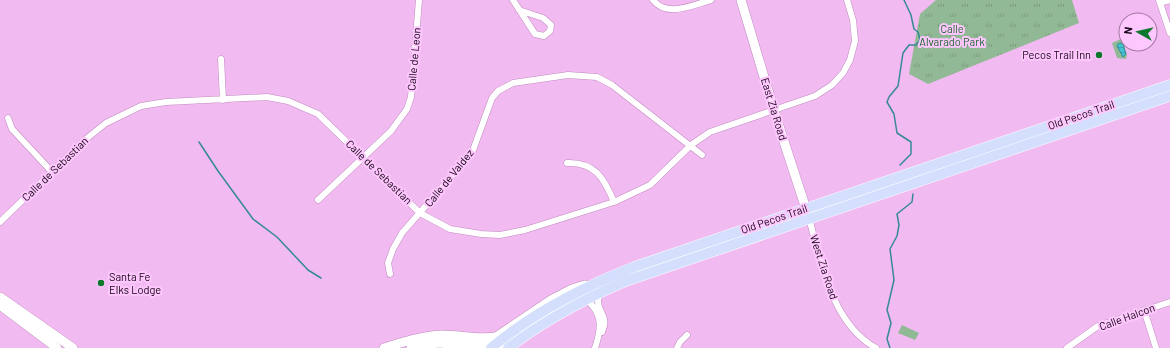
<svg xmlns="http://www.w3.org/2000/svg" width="1170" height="348" viewBox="0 0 1170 348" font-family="Barlow,sans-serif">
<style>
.green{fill:#91b995}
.park{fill:url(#park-tufts)}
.water{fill:url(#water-rules);stroke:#378999}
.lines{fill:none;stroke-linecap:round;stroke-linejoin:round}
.stream{stroke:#378999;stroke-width:1.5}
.street-casing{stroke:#c08bbf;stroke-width:7}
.secondary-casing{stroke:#c08bbf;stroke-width:10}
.primary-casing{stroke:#fff;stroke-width:11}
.street{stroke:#fff;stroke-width:6}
.secondary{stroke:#fff;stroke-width:9}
.primary{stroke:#d3dffc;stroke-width:10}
.poi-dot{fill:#0b782c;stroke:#fec7fd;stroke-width:1.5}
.labels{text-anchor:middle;stroke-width:4;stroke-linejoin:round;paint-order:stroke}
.park-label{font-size:11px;fill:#20662f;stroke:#fec7fd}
.poi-label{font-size:11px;fill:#150415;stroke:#fec7fd;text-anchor:end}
.street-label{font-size:11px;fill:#150415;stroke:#fec7fd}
</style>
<defs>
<pattern id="park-tufts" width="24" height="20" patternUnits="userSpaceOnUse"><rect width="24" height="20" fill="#91b995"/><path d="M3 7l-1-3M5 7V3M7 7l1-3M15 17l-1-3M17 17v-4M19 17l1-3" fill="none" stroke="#7c9d80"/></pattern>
<pattern id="water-rules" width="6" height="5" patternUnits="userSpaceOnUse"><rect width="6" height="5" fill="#45c2d2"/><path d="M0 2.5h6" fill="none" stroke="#3ca5b3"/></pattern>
</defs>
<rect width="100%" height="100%" fill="#f1baf0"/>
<path class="green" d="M1121,39L1127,55L1126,59L1117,58L1112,43Z
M902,325L919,333L915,340L898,333Z"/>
<path class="park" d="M936,0H1072L1079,23L928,84L909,74L920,14Z"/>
<path class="water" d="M1121,43L1123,44L1126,54L1123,57L1117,46L1118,44Z"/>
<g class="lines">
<path class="stream" d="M199,142L218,171L253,219L277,237L308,270L321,278
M900,165L911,154V142L897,133L894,114L887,102L889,97L898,86L903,53L909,45H916L920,40L918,32L914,29L911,15L904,0
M890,348L887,339L891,323L887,310L894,280L890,249L897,236L899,225L897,214L912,202L913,194"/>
<defs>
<path id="street" d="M513,0L535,34L544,36L550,31L551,25L543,18L519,10
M653,0C667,18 692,5 711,0
M1159,0L1170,33
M1160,3L1170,0
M221,59L223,100
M8,118L12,129L52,172
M567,163C595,162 604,178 614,202
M318,200L391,131L407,109L411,97L419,0
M809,218C821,262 832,324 876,348
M0,222L86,139L106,123L141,106L166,102L267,97L288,101L318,114L420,213L450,229L481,234L500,235L525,230L614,202L650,185L691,145L710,132L815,96L832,85L843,73L850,60L855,41L853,20L847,0
M390,274L388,263L393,249L402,233L472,153L492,98L498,91L513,83L568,75L597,77L612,85L702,155
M601,292C600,295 598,298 598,301C598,313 609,316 602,332
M586,299C603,314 602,327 595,348
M1144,310L1156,348
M677,348L680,342L687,335
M1067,348L1098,326L1170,302"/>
<path id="secondary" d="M741,0L776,117L808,215
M0,297L73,348
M0,305L57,348
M384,348C403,342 422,336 442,335C460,335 478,340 496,337L551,300L572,289L585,285
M411,348L438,343L492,347L513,344"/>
<path id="primary" d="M491,348C533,313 583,287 634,267L1170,85
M508,348C545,320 584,299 626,281L1170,96"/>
</defs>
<use href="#street" class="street-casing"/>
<use href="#secondary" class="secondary-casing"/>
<use href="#primary" class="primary-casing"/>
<use href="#street" class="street"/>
<use href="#secondary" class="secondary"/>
<use href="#primary" class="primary"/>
</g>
<g class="poi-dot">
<circle cx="1099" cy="55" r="4"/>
<circle cx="101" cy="283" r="4"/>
</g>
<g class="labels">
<g class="park-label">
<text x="952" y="33">Calle<tspan x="952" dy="13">Alvarado Park</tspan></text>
</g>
<g class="poi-label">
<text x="1091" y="59">Pecos Trail Inn</text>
<text x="109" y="281" text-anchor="start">Santa Fe<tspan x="109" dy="13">Elks Lodge</tspan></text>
</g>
<g class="street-label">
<text transform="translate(414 59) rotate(-85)" y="4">Calle de Leon</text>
<text transform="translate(774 109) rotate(73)" y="4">East Zia Road</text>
<text transform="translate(1081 115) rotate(-19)" y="4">Old Pecos Trail</text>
<text transform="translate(55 169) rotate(-44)" y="4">Calle de Sebastian</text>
<text transform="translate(379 172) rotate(44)" y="4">Calle de Sebastian</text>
<text transform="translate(449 178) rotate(-51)" y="4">Calle de Valdez</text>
<text transform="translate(774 219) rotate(-19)" y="4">Old Pecos Trail</text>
<text transform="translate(824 267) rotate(72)" y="4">West Zia Road</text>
<text transform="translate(1127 317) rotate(-20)" y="4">Calle Halcon</text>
</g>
</g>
<g transform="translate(1138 32) rotate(278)"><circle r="19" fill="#fec7fd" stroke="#a179a0"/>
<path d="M0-3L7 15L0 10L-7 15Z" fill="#0b782c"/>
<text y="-6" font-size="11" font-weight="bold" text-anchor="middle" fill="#150415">N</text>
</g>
</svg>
